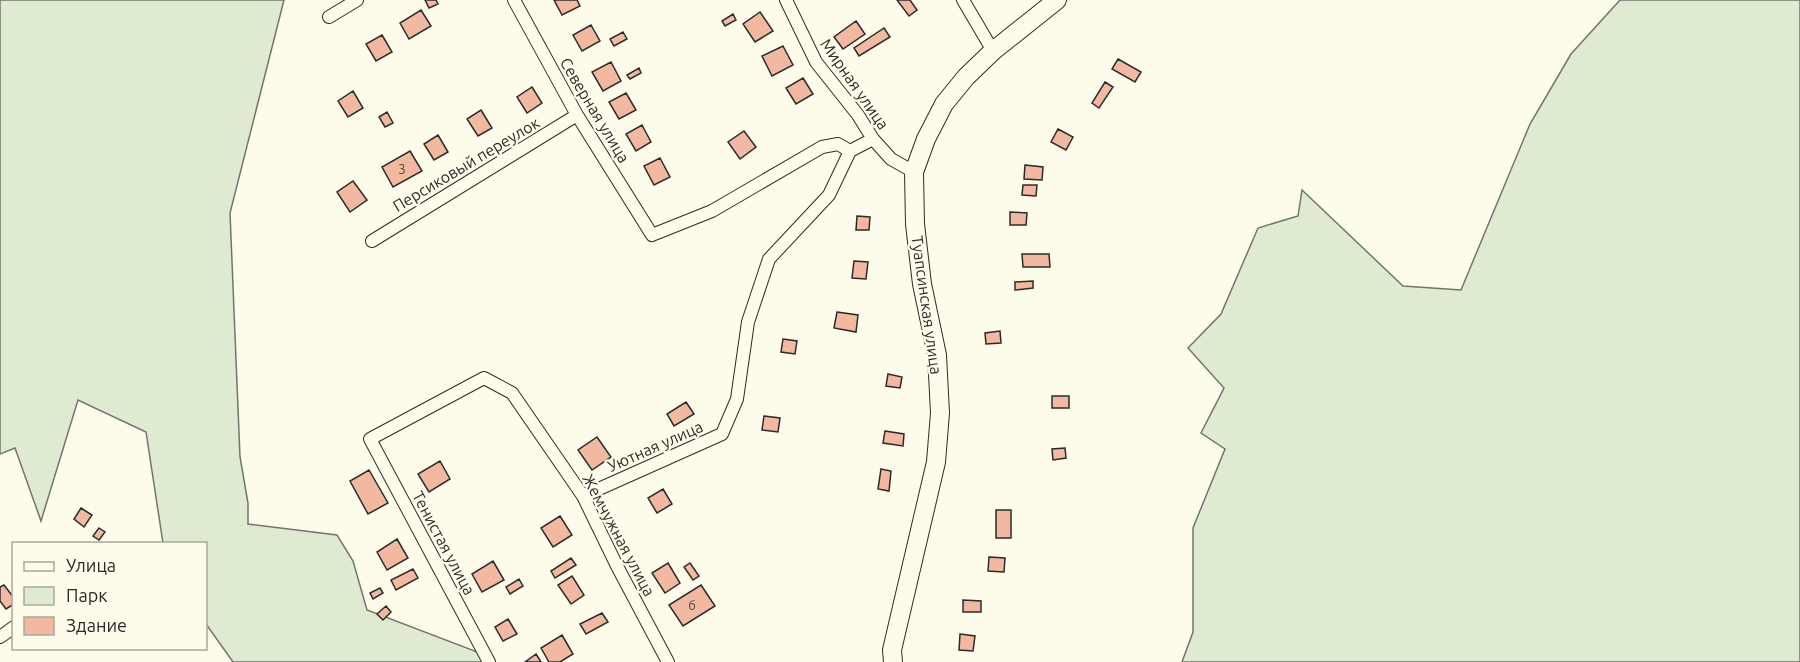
<svg xmlns="http://www.w3.org/2000/svg" width="1800" height="662" viewBox="0 0 1800 662" font-family="Ubuntu,sans-serif">
<style>
.green{fill:#deebd1;stroke:#74746e;stroke-width:1.5}
.building{fill:#f2b8a0;stroke:#2b2b2b;stroke-width:1.5}
.lines{fill:none;stroke-linecap:round;stroke-linejoin:round}
.street-casing{stroke:#2b2b2b;stroke-width:14}
.primary-casing{stroke:#2b2b2b;stroke-width:20}
.street{stroke:#fdfbea;stroke-width:12}
.primary{stroke:#fdfbea;stroke-width:18}
.labels{text-anchor:middle;stroke-width:4.5;stroke-linejoin:round;paint-order:stroke}
.number-label{font-size:14px;fill:#5d4e48}
.street-label{font-size:16px;fill:#2b2b2b;stroke:#fdfbea}
</style>
<rect width="100%" height="100%" fill="#fdfbea"/>
<path class="green" d="M0,0H284L230,213L240,457L248,503V524L337,535L353,561L367,610L480,653L485,662H233L206,624V544L163,543L146,432L78,400L41,521L15,448L0,454Z
M1620,0H1800V662H1182L1193,632V528L1225,449L1201,433L1224,388L1188,348L1221,314L1258,228L1298,216L1302,190L1403,286L1461,290L1530,124L1571,54Z"/>
<path class="building" d="M425,0H436L438,4L429,8Z
M554,0H577L580,6L562,15Z
M897,0H910L917,10L909,16Z
M421,10L431,26L409,39L400,23Z
M760,12L773,31L755,42L743,24Z
M733,14L736,20L725,26L722,21Z
M856,21L865,34L843,49L834,37Z
M591,25L600,41L582,51L573,35Z
M884,28L890,37L859,56L854,48Z
M623,32L627,39L614,46L610,39Z
M382,35L392,52L376,61L366,44Z
M783,46L793,65L772,76L762,56Z
M1118,59L1141,72L1135,82L1112,69Z
M611,62L621,81L603,91L592,72Z
M639,68L641,73L630,79L627,75Z
M803,78L813,94L796,104L786,88Z
M1105,82L1113,87L1099,108L1092,103Z
M532,87L542,103L527,113L517,97Z
M353,91L363,108L348,117L338,101Z
M626,93L636,110L619,119L609,102Z
M481,110L492,128L478,136L467,119Z
M387,112L393,123L385,127L379,117Z
M642,125L651,142L636,151L626,134Z
M1058,129L1073,137L1066,150L1051,142Z
M744,131L756,147L740,159L728,142Z
M438,135L448,152L434,160L424,144Z
M410,151L422,171L393,187L382,167Z
M660,158L670,177L654,185L644,166Z
M1025,165L1043,167L1042,180L1024,179Z
M353,181L367,200L350,212L337,192Z
M1023,185H1037L1036,196L1022,195Z
M1010,212L1027,213L1026,225H1010Z
M857,216L870,217L869,230H856Z
M1022,254H1049L1050,267H1023Z
M854,261L868,262L866,279L852,278Z
M1033,281V288L1015,290V282Z
M837,312L858,315L856,332L834,328Z
M1000,331L1001,343L986,344L985,333Z
M783,339L797,341L795,354L781,352Z
M888,374L902,377L900,388L886,386Z
M1052,396H1069V408H1052Z
M686,402L694,414L674,426L667,414Z
M764,416L780,418L778,432L762,430Z
M885,431L904,434L903,446L883,443Z
M597,437L611,457L592,470L578,450Z
M1065,448L1066,458L1053,460L1052,449Z
M440,461L450,479L429,492L418,474Z
M881,469L891,471L889,491L878,489Z
M369,470L388,503L368,514L350,481Z
M663,489L672,504L657,513L648,498Z
M81,508L92,515L84,527L74,519Z
M996,510H1011V538H996Z
M560,516L572,535L553,547L541,528Z
M99,528L105,532L99,540L93,536Z
M397,539L408,558L387,570L377,552Z
M989,557L1005,558L1004,572L988,571Z
M571,558L576,565L555,578L551,571Z
M493,561L504,580L482,592L472,574Z
M668,563L680,583L665,593L652,573Z
M690,563L699,576L693,580L684,567Z
M413,569L418,578L396,590L391,580Z
M572,576L584,595L571,604L558,585Z
M519,579L523,586L510,594L506,587Z
M4,585L14,598V604L6,609L0,601V587Z
M701,585L715,606L683,626L669,605Z
M380,588L383,593L373,599L370,593Z
M963,600L981,601V612H963Z
M386,606L391,612L383,620L377,614Z
M602,613L608,622L586,634L580,624Z
M508,619L517,634L503,641L495,627Z
M960,634L975,636L973,651L959,650Z
M562,635L573,654L560,662H549L541,648Z
M536,654L541,662H525Z"/>
<g class="lines">
<defs>
<path id="street" d="M514,0L577,115L652,235L712,211L822,147L838,144L850,151
M786,0L816,62L858,115L873,139L891,159L914,172
M963,0L993,51
M329,17L357,0
M372,241L577,115
M583,496L722,434L737,399L748,322L769,259L829,195L850,151L873,139
M0,637L14,627
M489,662L370,439L484,378L512,393L583,496L617,566L668,662"/>
<path id="primary" d="M893,662L892,650L936,462L940,413L937,355L922,284L915,224L914,172L926,139L944,104L966,77L993,51L1057,0"/>
</defs>
<use href="#street" class="street-casing"/>
<use href="#primary" class="primary-casing"/>
<use href="#street" class="street"/>
<use href="#primary" class="primary"/>
</g>
<g class="labels">
<g class="number-label">
<text x="402" y="174">3</text>
<text x="692" y="610">6</text>
</g>
<g class="street-label">
<text transform="translate(855 84) rotate(55)" y="6">Мирная улица</text>
<text transform="translate(595 110) rotate(59)" y="6">Северная улица</text>
<text transform="translate(466 164) rotate(-31)" y="6">Персиковый переулок</text>
<text transform="translate(927 305) rotate(82)" y="6">Туапсинская улица</text>
<text transform="translate(655 446) rotate(-24)" y="6">Уютная улица</text>
<text transform="translate(619 535) rotate(62)" y="6">Жемчужная улица</text>
<text transform="translate(444 543) rotate(62)" y="6">Тенистая улица</text>
</g>
</g>
<rect x="12" y="542" width="195" height="108" fill="#fdfbea" stroke="#a9a89e" stroke-width="1.5"/>
<rect x="24" y="562" width="30" height="9" fill="#fdfbea" stroke="#a9a89e" stroke-width="1.5"/>
<text x="66" y="572" font-size="18" fill="#2b2b2b">Улица</text>
<rect x="24" y="587" width="30" height="18" fill="#deebd1" stroke="#a9a89e" stroke-width="1.5"/>
<text x="66" y="602" font-size="18" fill="#2b2b2b">Парк</text>
<rect x="24" y="617" width="30" height="18" fill="#f2b8a0" stroke="#a9a89e" stroke-width="1.5"/>
<text x="66" y="632" font-size="18" fill="#2b2b2b">Здание</text>
</svg>
